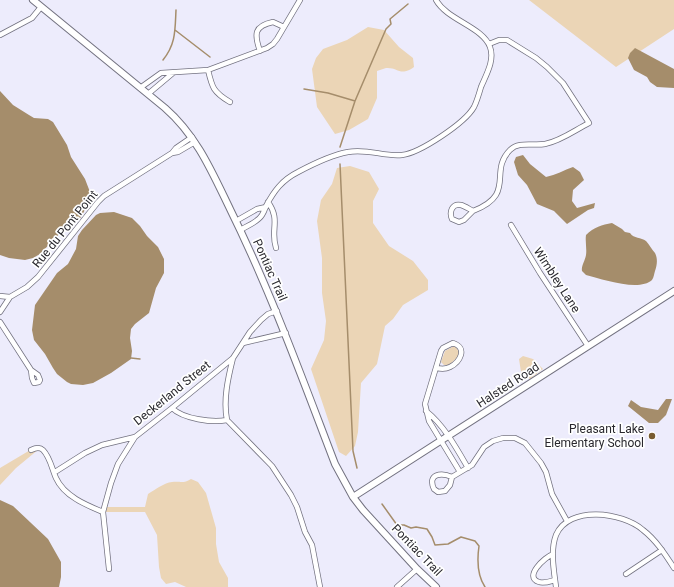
<svg xmlns="http://www.w3.org/2000/svg" width="674" height="587" viewBox="0 0 674 587" font-family="Roboto,sans-serif">
<style>
.green{fill:#ebd5b6}
.water{fill:#a58d6b}
.lines{fill:none;stroke-linecap:round;stroke-linejoin:round}
.stream{stroke:#a58d6b;stroke-width:1.5}
.street-casing{stroke:#737280;stroke-width:6}
.secondary-casing{stroke:#737280;stroke-width:8}
.street{stroke:#fff;stroke-width:4.5}
.secondary{stroke:#fff;stroke-width:6}
.poi-dot{fill:#795c30;stroke:#fff;stroke-width:1.5}
.labels{text-anchor:middle;stroke-width:3.5;stroke-linejoin:round;paint-order:stroke}
.street-label{font-size:12px;fill:#29282e;stroke:#fff}
.poi-label{font-size:12px;fill:#29282e;stroke:#fff;text-anchor:end}
</style>
<rect width="100%" height="100%" fill="#edecfc"/>
<path class="green" d="M529,0H674V29L616,67Z
M368,27L384,30L399,47L413,58L414,67C400,77 398,67 386,68C383,69 380,70 377,71V98L368,119L349,130L335,134L317,107L312,69L316,58L323,49L347,40Z
M350,166L369,172L379,189L373,201V223L389,246L413,261L428,280V290L403,305L393,319L385,326L377,364L361,383L358,432L355,446L346,456L339,452L311,369L324,340L326,321L322,293V258L317,221L321,200L332,184L337,168Z
M454,346L456,347L459,352L458,357L449,365H444L441,362L445,351Z
M523,356L533,359L543,369L530,379L521,372L519,359Z
M37,446L39,449L16,468L0,485V468Z
M191,479L198,482L206,493L216,528V544L219,562L228,578V587H186L175,582L166,584L161,578L159,567L157,535L145,512H106L107,507H145L148,494C156,489 164,483 172,482C181,481 183,484 191,479Z"/>
<path class="water" d="M635,48L674,69V88L657,87L650,82L647,77L634,70L628,58L630,53Z
M0,91L13,105L29,115L34,118L48,119L53,122L67,145L71,157L85,179L90,192V198L87,206L81,217L75,224L66,227L40,254L33,258L25,260L9,258L0,255Z
M523,155L530,164L546,177C556,175 564,170 573,167L580,172L584,180L573,190L572,201L577,208L595,203L594,208L588,210L567,224L554,211L537,204L527,185L518,175L514,162L516,157Z
M114,212L132,218L140,226L147,236L158,247L164,259V273L156,288L149,313L135,324L131,329L130,338L132,351L131,359L111,373L93,383L83,385L71,384L67,382L57,374L53,368L45,354L34,340L32,330L35,305L57,273L68,264L76,249L78,236L82,230L96,215L100,213Z
M612,223L622,229L625,232L630,233C634,239 641,237 646,241C649,244 652,250 655,253C658,259 657,265 655,271C654,274 654,277 652,280C639,292 602,279 586,275L582,271C581,266 585,261 586,255C587,248 585,242 586,235C594,227 602,225 612,223Z
M666,399H672L666,415L658,423H649L628,406L631,400L641,407L658,410Z
M0,500L13,506L48,539L61,562V577L59,587H0Z"/>
<g class="lines">
<path class="stream" d="M175,30L210,57
M163,60C176,44 175,30 176,10
M304,89L328,93L355,101
M340,147L355,101L386,29L391,24L390,19L408,4
M340,164L353,451L357,468
M131,358L140,359
M382,504L397,525H404L411,528L416,527L427,529L432,537L435,545L448,544L461,537L475,541L479,546C477,560 477,575 485,587"/>
<defs>
<path id="street" d="M0,35L32,18L41,7
M260,51C254,34 254,26 273,22L284,27
M208,70C212,87 213,92 230,102
M140,88L161,73L208,70L267,48L273,44L277,39L300,0
M148,94L173,73
M192,137L176,148L172,153L178,152L195,142
M268,202C281,220 270,230 276,248
M473,211L464,220L459,222L452,219C449,212 452,203 461,205C465,206 469,209 473,211C517,194 488,172 510,150C519,141 533,146 545,144C561,141 575,130 589,123L563,83L547,67L536,58L507,40H499L489,44
M236,221L257,209L266,207
M511,225L540,273L588,346
M240,230C247,226 258,222 262,215C264,212 265,209 266,206C274,191 282,180 298,172C313,164 331,155 348,152C367,148 384,157 402,155C420,153 465,123 474,107C477,101 479,94 481,87C486,75 495,60 490,47C483,27 447,20 436,0
M0,296L10,297
M0,312L10,297L27,287L38,277L98,202L104,196L172,153
M0,322L31,370L38,375L40,380L39,382L34,383L32,378L31,370
M243,343L286,333
M233,358C228,378 223,400 227,420L272,466L291,495L297,507L305,532L312,545L320,587
M437,368C441,369 446,369 450,367C460,362 468,348 453,343L443,348L441,351L425,404L429,421L460,472
M172,408C183,419 213,423 227,420
M426,411C444,425 457,449 468,468
M31,450C35,448 40,447 43,450C50,457 52,469 56,478C64,496 86,505 103,512
M55,472L85,453L102,445L135,437L172,408L233,358L250,332L261,320L268,314L277,311
M452,477L450,485L445,491L438,492L434,489C427,474 441,472 452,477L472,465L484,447L493,441L503,438H515L525,443L541,463L546,472L552,494L567,521
M553,554C545,557 523,577 539,582C544,584 551,581 555,580
M109,569L103,512L111,483L118,464L135,437
M626,574L662,550
M397,587L417,569
M556,587C554,571 550,551 556,535C569,505 622,512 643,530C656,540 665,554 674,568"/>
<path id="secondary" d="M33,0L165,108C197,136 212,172 230,209C271,292 302,378 335,464L353,497L363,510L417,569L436,587
M353,497L674,291"/>
</defs>
<use href="#street" class="street-casing"/>
<use href="#secondary" class="secondary-casing"/>
<use href="#street" class="street"/>
<use href="#secondary" class="secondary"/>
</g>
<circle class="poi-dot" cx="652" cy="436" r="4"/>
<g class="labels">
<g class="street-label">
<text transform="translate(65 229) rotate(-51)" y="4">Rue du Pont Point</text>
<text transform="translate(270 270) rotate(66)" y="4">Pontiac Trail</text>
<text transform="translate(557 280) rotate(57)" y="4">Wimbley Lane</text>
<text transform="translate(508 385) rotate(-33)" y="4">Halsted Road</text>
<text transform="translate(172 393) rotate(-39)" y="4">Deckerland Street</text>
<text transform="translate(417 550) rotate(46)" y="4">Pontiac Trail</text>
</g>
<g class="poi-label">
<text x="644" y="433">Pleasant Lake<tspan x="644" dy="14">Elementary School</tspan></text>
</g>
</g>
</svg>
